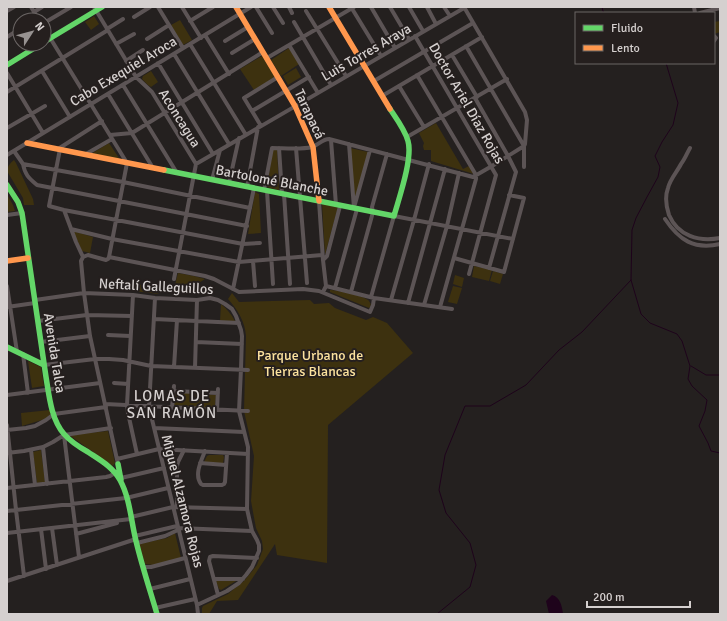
<svg xmlns="http://www.w3.org/2000/svg" width="727" height="621" viewBox="0 0 727 621" font-family="Signika,sans-serif">
<style>
.green{fill:#3d310f}
.water{fill:#1e031b}
.lines{fill:none;stroke-linecap:round;stroke-linejoin:round}
.stream{stroke:#1e031b;stroke-width:1}
.street{stroke:#5c5455;stroke-width:4}
.fast{stroke:#63d668;stroke-width:5.5}
.slow{stroke:#ff974d;stroke-width:5.5}
.labels{text-anchor:middle;stroke-width:4;stroke-linejoin:round;paint-order:stroke}
.street-label{font-size:14px;fill:#d5d0cf;stroke:#251f1e}
.park-label{font-size:14px;fill:#fce29e;stroke:#251f1e}
.neighbourhood-label{font-size:15px;letter-spacing:1px;fill:#d5d0cf;stroke:#251f1e}
</style>
<rect width="100%" height="100%" fill="#24201f"/>
<path class="green" d="M94,16L99,24L91,30L85,22Z
M180,20L192,40L183,45L171,25Z
M720,21V32L714,34V22Z
M289,48L299,64L281,76L271,60Z
M262,56L275,77L254,90L240,69Z
M296,68L301,77L288,85L283,76Z
M151,71L158,82L151,87L148,85L142,79L143,76Z
M436,123L463,169L469,166L474,174L431,161V150H424L423,146L424,143L419,133Z
M109,143L121,161L91,154Z
M350,148L368,152L355,202Z
M273,149H277L279,190L267,187Z
M14,160L16,163L33,199L34,205H24L23,198L7,171C7,167 11,162 14,160Z
M255,192L259,194L261,233L248,234Z
M7,194L13,205L15,211L7,212Z
M322,204L338,207L325,255Z
M73,231L93,237L90,253L82,251Z
M474,266L492,270L489,281L472,277Z
M493,271L503,274L500,284L490,281Z
M178,273L194,276L205,279L194,286L175,285Z
M455,275L464,278L462,287L453,284Z
M133,281L159,294L134,291Z
M453,286L462,288L457,304L448,302Z
M330,290H331C339,291 366,296 369,301C371,304 371,304 370,307L369,308L330,292Z
M232,293L239,302L310,300L314,304L329,303L335,308L366,320L373,317L387,323L413,353L328,425L327,563L277,555L275,544L238,600L217,601L209,614H202V608L203,606L228,594L235,588L244,581L249,575L257,565L263,549L262,541L256,528L253,512L251,501L254,456L244,411L246,336C245,322 238,310 228,299Z
M221,304C227,309 231,314 235,321H220Z
M28,361L41,367L44,386L32,388Z
M175,392L216,395L215,408L174,405Z
M50,410V416L42,420L22,426L21,413Z
M108,431L115,463L113,466L69,435Z
M41,450L45,482L37,483L33,452Z
M209,455H223L224,457L223,464L204,462L207,456Z
M175,533L181,558L154,565L145,564L139,544L167,538Z
M216,581H236L221,590L219,589Z"/>
<path class="water" d="M552,595C560,597 562,606 563,614H549L546,601Z"/>
<g class="lines">
<path class="stream" d="M602,7L603,11L604,13
M666,63L678,103L673,125L662,142L655,156L660,167L658,177L647,197L636,218L632,230L631,280L641,314L650,323L677,334L682,341L690,366L688,379L692,386L707,400L705,411L699,426L708,443L711,451L720,453
M691,366L706,375H720
M437,614L470,587L476,565L470,543L446,513L439,490L445,455L465,406H490L526,385L559,350L582,332L631,280"/>
<path class="street" d="M31,7L39,20
M94,7L136,77L152,92L196,164L174,279
M158,7L183,48
M182,7L201,38
M256,7L272,33
M273,7L283,23
M289,7L292,13
M351,7L381,56
M371,7L395,48
M390,7L409,39
M409,7L423,31
M427,7L436,24
M444,7L450,16
M464,7L525,112L527,120L525,144L524,146V167
M694,7L695,13
M7,11L14,7
M306,11L346,76
M34,12L42,7
M700,13L720,8
M134,17L150,7
M190,21L213,7
M294,22L331,85
M44,23L71,7
M44,28L127,163L109,257
M107,29L123,19
M205,35L229,74
M415,36L496,175L469,274
M714,36L716,38L714,41
M7,37L20,29
M147,39L169,25
M225,41L248,27
M116,44L134,34
M190,44L246,135
M289,45L318,93
M466,46L524,146
M232,53L255,39
M174,54L229,144
M452,55L477,97
M267,58L354,7
M126,61L143,50
M158,63L213,154
M42,71L70,117
M7,73L43,133
M417,75L476,175V179L440,307
M374,81L473,23
M123,85L177,173
M399,86L424,127
M7,92L108,30
M108,94L153,168
M382,96L482,37
M475,98L508,156L516,172L489,268
M252,111L309,77
M261,126L244,98L278,77
M7,128L45,106
M110,135L132,133L263,52
M407,137L507,79
M331,140L336,205
M349,144L354,208
M279,148L282,194
M296,148L307,283
M690,148C687,153 685,159 681,164C677,172 670,179 668,188C665,196 666,206 669,215C678,236 699,242 720,238
M58,149L102,121
M60,149L49,206L64,210L243,244L260,243
M14,151L23,164L123,182L250,208
M86,154L112,139
M7,155L251,7
M23,164C25,175 29,178 37,185L247,226
M196,164L464,8
M212,180L220,150
M229,183L239,138
M247,187L258,127
M264,190L272,148C283,148 301,150 312,147C319,145 322,139 329,139L473,177L492,166L524,146
M267,191L273,284
M284,194L290,284
M319,201L323,260L326,286L323,292
M355,204L370,150
M64,210L76,242L83,257L81,261L84,293L90,336L118,464
M7,215L22,213
M665,219C679,240 694,250 720,244
M71,229L112,239L239,262L322,255
M83,257L88,255L106,260L108,259L109,257L205,276L214,279L239,292L303,289L319,291L370,312L373,305L374,298
M454,258L504,272L524,198L509,195
M323,260L327,256L340,206
M253,261L255,286
M7,286L17,352
M326,286L374,298L452,309
M335,288L357,209
M233,289L254,188
M351,292L373,212L372,207L387,154
M133,295L127,405L128,413L137,454
M371,297L394,216L513,239
M155,298L149,407L197,605L198,614
M35,300L84,293L133,295L155,298L197,300L210,298L218,300L225,304L232,309L236,316L241,330L242,336L241,369L239,411L248,447L247,509L252,531L257,540L259,545V551L252,567L246,575L239,583L227,591L197,605
M391,300L414,220L429,164
M408,303L445,169
M424,305L447,226L459,173
M7,307L35,303
M154,319L239,323
M38,321L87,315L132,316
M108,335L130,336
M41,342L90,336
M196,342L242,344
M23,354L28,393
M44,365L95,359H109L123,360L151,366L248,370
M174,367L177,320
M195,368L197,300
M114,383L128,384
M173,391L218,393
M7,395L100,383
M105,404L248,411
M172,408L174,386
M217,410L218,389
M7,425L16,510L24,576
M154,428L244,432
M7,430L26,428L35,426L46,420L54,414L106,407
M64,435L79,557
M43,447L47,484
M31,450L35,485
M205,451C201,461 194,475 201,484L203,485H222L224,484L225,482L227,453
M7,453L24,451L43,447L53,442L64,435L111,428
M117,459L159,449L248,454
M200,463L226,465
M121,478L164,468
M7,488L106,477L110,476L115,473
M177,507V466L178,462L184,450
M7,511L126,498L168,488
M131,517L173,507L247,509
M52,528L57,565
M178,528L252,531
M41,529L46,569
M7,533L131,519
M76,534L117,523
M135,536L177,526
M137,543L165,536L178,530
M143,567H151L185,558
M215,579H243
M7,581L136,539
M150,589L190,579
M218,595L209,561L210,557L213,556L257,558
M155,608L195,599"/>
<path class="fast" d="M44,42L102,7
M7,65L41,44
M164,170L394,216C399,198 413,158 408,141C405,130 396,118 390,109
M7,185L18,202L22,213L46,377C49,395 51,419 64,434C71,442 79,447 88,452C100,460 113,467 120,480C130,498 131,521 136,541C142,566 150,590 157,614
M7,347L44,365
M118,464L121,480"/>
<path class="slow" d="M236,7L295,106L313,147L319,201
M329,7L390,109
M27,143L164,170
M7,261L28,258"/>
</g>
<g class="labels">
<g class="street-label">
<text transform="translate(366 52) rotate(-30)" y="5">Luis Torres Araya</text>
<text transform="translate(123 71) rotate(-31)" y="5">Cabo Exequiel Aroca</text>
<text transform="translate(467 103) rotate(60)" y="5">Doctor Ariel Díaz Rojas</text>
<text transform="translate(310 114) rotate(65)" y="5">Tarapacá</text>
<text transform="translate(180 118) rotate(58)" y="5">Aconcagua</text>
<text transform="translate(272 180) rotate(11)" y="5">Bartolomé Blanche</text>
<text transform="translate(156 286) rotate(3)" y="5">Neftalí Galleguillos</text>
<text transform="translate(55 353) rotate(81)" y="5">Avenida Talca</text>
<text transform="translate(183 501) rotate(76)" y="5">Miguel Alzamora Rojas</text>
</g>
<g class="park-label">
<text x="310" y="360">Parque Urbano de<tspan x="310" dy="16">Tierras Blancas</tspan></text>
</g>
<g class="neighbourhood-label">
<text x="172" y="401">LOMAS DE<tspan x="172" dy="17">SAN RAMÓN</tspan></text>
</g>
</g>
<rect width="727" height="621" fill="none" stroke="#d5d0cf" stroke-width="16"/>
<rect x="575" y="12" width="140" height="52" fill="#251f1e" stroke="#6b6665"/>
<rect x="583" y="25" width="20" height="6" fill="#63d668" stroke="#6b6665"/>
<text x="611" y="32" font-size="12" fill="#d5d0cf">Fluido</text>
<rect x="583" y="45" width="20" height="6" fill="#ff974d" stroke="#6b6665"/>
<text x="611" y="52" font-size="12" fill="#d5d0cf">Lento</text>
<g transform="translate(32 32) rotate(54)"><circle r="19" fill="#251f1e" stroke="#6b6665"/>
<path d="M0-3L7 15L0 10L-7 15Z" fill="#979291"/>
<text y="-6" font-size="11" font-weight="bold" text-anchor="middle" fill="#d5d0cf">N</text>
</g>
<path d="M587 601v6h103v-6" fill="none" stroke="#d5d0cf" stroke-width="2"/>
<text x="593" y="601" font-size="12" fill="#d5d0cf" stroke="#251f1e" stroke-width="3" paint-order="stroke">200 m</text>
</svg>
